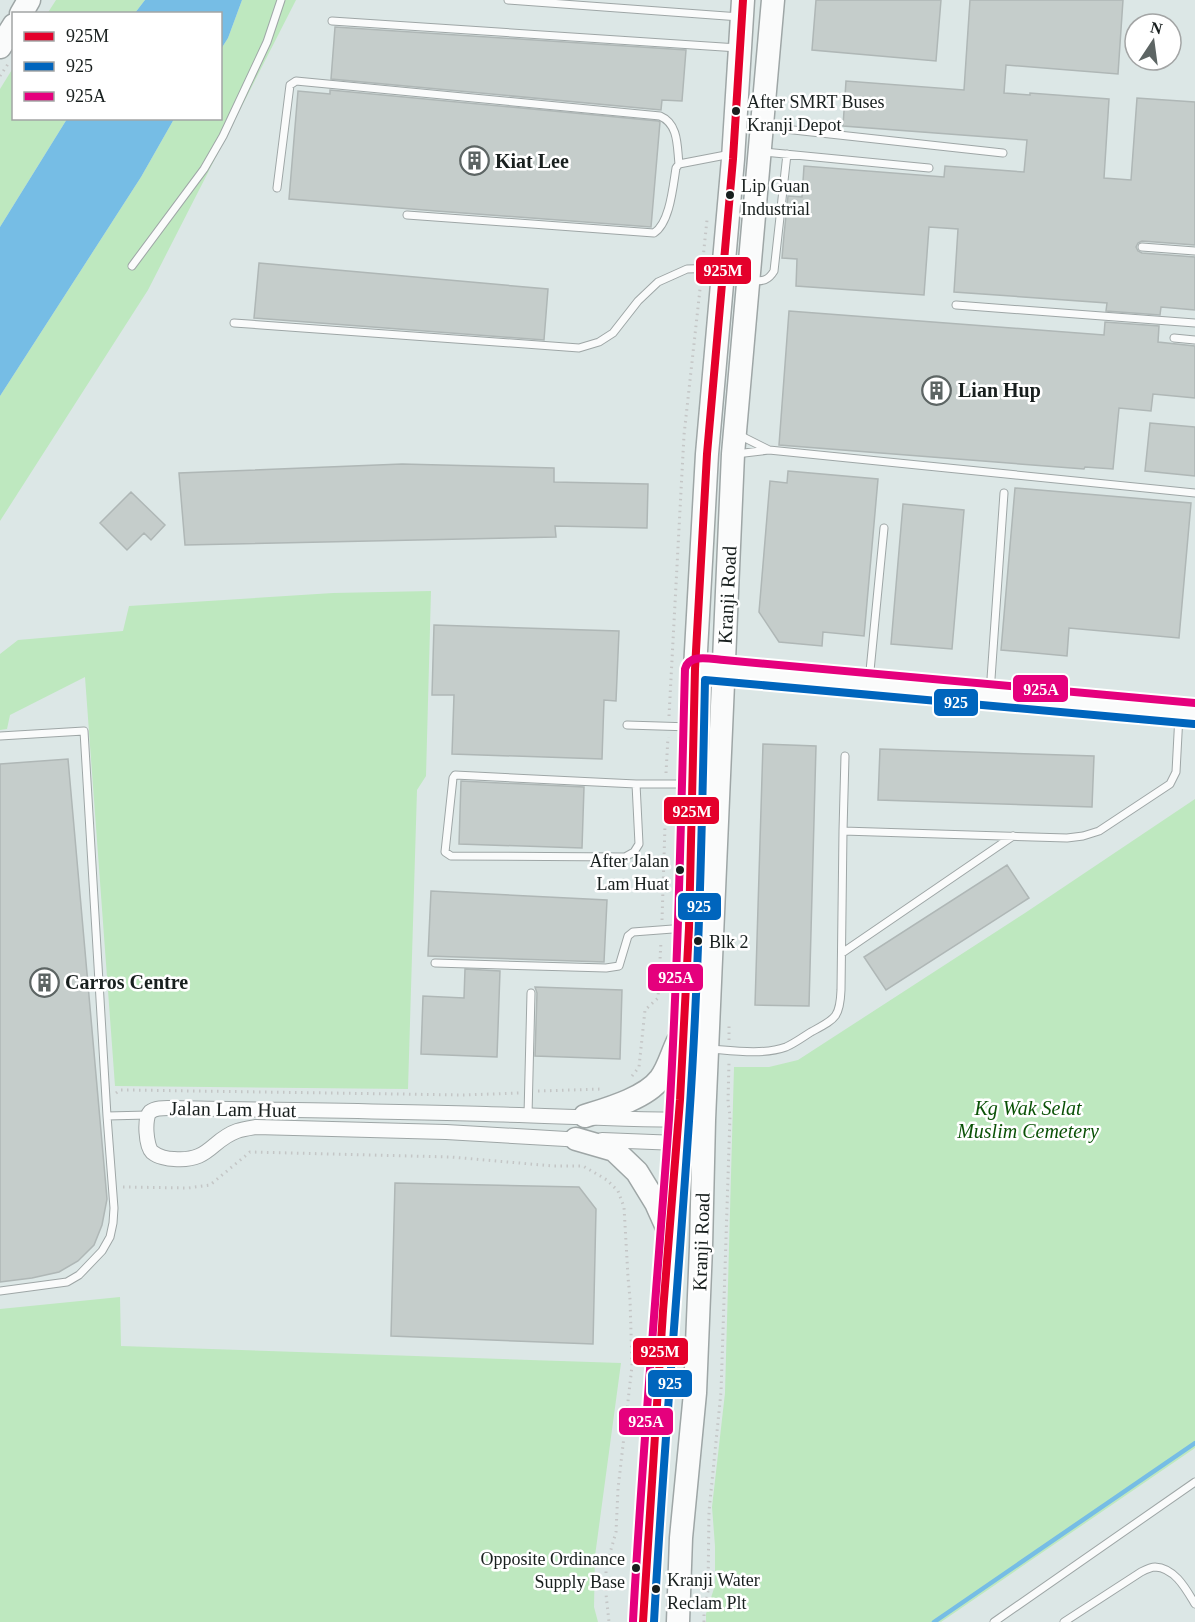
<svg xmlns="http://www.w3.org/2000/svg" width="1195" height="1622" viewBox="0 0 1195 1622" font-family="Georgia,serif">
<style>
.green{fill:#bee8bf}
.water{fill:#76bde5}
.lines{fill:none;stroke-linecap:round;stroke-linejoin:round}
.stream{stroke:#76bde5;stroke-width:4.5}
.building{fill:#c5cdcb;stroke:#afb7b6;stroke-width:1.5}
.lane-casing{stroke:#9ea6a6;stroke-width:9}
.street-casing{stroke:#9ea6a6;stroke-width:16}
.secondary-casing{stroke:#9ea6a6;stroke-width:22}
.primary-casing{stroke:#9ea6a6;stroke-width:25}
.path{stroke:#c4c6c6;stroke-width:3;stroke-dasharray:1.5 4.5;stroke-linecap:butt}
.lane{stroke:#fafbfb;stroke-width:7}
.street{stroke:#fafbfb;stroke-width:14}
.secondary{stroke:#fafbfb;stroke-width:20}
.primary{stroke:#fafbfb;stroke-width:22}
.bus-1-casing{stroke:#fff;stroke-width:12}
.bus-2-casing{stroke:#fff;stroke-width:12}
.bus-3-casing{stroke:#fff;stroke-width:12}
.bus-1{stroke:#e4002b;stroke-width:8}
.bus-2{stroke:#0065bd;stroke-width:8}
.bus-3{stroke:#e5007d;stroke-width:8}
.bus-dot{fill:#181f1e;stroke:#fff;stroke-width:2}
.labels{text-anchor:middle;stroke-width:5;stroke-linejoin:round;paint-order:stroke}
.bus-label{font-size:18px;fill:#181f1e;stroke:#fff;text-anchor:start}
.poi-label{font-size:20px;font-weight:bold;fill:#181f1e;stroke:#fff;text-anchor:start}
.street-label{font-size:20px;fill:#181f1e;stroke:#fff}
.park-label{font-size:20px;font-style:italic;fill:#0b5207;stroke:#fff}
.line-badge{stroke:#fff;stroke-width:2}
.badge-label{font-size:16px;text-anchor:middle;font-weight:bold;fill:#fff}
</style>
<rect width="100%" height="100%" fill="#dce7e6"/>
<path class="green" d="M56,0H145L135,13L47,14Z
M242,0H296L148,290L0,521V396L141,177L174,119L220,118L221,49L228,38Z
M13,68L14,118L67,119L0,227V89Z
M431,591L426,776L417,790L408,1089L115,1086L85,677L10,715L7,729L0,730V654L18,640L123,631L129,606L333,593Z
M1195,799V1448L941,1622H706V1614L715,1585V1546L712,1507L725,1393L734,1067H769L798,1060L1025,913Z
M120,1297L121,1346L621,1363L595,1556L594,1607L598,1622H0V1309Z"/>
<path class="water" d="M145,0H242L228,38L221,49L220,14L135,13Z
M67,119H174L141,177L0,396V227Z"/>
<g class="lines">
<path class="stream" d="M934,1622L1195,1443"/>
</g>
<path class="building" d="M816,0H941L936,61L812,50Z
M970,0H1123L1118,74L1006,65L1004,93L1030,95V93L1109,99L1104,178L1131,180L1137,98L1195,102V245L1142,241L1138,243L1136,247L1138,251L1142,253L1195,257V310L1161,307L1160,315L1106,311L1107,303L954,292L958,229L929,227L924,295L796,286L797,259L782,258L784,235L788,196L802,197L804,166L944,177L945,166L1024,172L1027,140L843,126L846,81L964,90Z
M335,27L686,50L682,101L662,100L661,110L331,79Z
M330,90L658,121L660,122L651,227L436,211L289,199L298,91L330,94Z
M259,263L548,289L544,340L254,318Z
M789,311L1104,335L1105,322L1159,326L1158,342L1195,346V398L1153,394L1151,411L1119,408L1113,469L1085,467L1084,469L779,445Z
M1150,423L1195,427V476L1145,471Z
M402,464L554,468V482L648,484L647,528L555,526L556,537L185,545L179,473Z
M788,471L878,479L864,636L823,632L822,646L779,642L759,612L770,481L787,483Z
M1015,488L1191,503L1179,638L1069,628L1067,656L1001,650Z
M131,492L165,525L151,540L144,533L127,550L100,523Z
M903,504L964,510L952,649L891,644Z
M434,625L619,631L616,701L604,700L602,759L452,754L454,695H432Z
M763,744L816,746L809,1006L755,1005Z
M880,749L1094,756L1092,807L878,800Z
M68,759L107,1199L102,1225L94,1245L78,1261L59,1272L32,1278L0,1282V764Z
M461,781L584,787L582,848L459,844Z
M1007,865L1029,898L886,990L864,957Z
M431,891L607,900L604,962L428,956Z
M465,969L500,971L497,1057L421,1054L423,996L464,998Z
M535,987L622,990L620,1059L535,1056L537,993Z
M395,1183L579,1187L596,1209L593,1344L391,1336Z"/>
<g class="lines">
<defs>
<path id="lane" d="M508,0L740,17
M332,21L738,48
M766,127L1003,153
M764,152L929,168
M277,188L290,85L296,81L660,116C679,124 677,147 679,164
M407,215L654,233C670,223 673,186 676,168L679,164L731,154
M1142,247L1195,251
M132,266L204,169L223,136L267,42L281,0
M752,281C763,281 768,281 774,271L787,154
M956,305L1195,323
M234,323L579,348L599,342L613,333L638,301L658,282L687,269L721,268
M1174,338L1195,340
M739,435L769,450
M736,454L769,450L1195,493
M869,681L884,528
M990,693L1004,493
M627,725L691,727
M0,736L84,731L107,1116L114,1208L113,1223L110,1237L102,1251L79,1275L67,1282L0,1291
M636,784L455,775L453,778L445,852L451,856L625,857L634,852L639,844L636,784H689
M843,831L845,756
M842,953L1013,836
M435,963L606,968L619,966L628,936L633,932L686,928
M711,1049C735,1051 764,1055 786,1047C795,1043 803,1037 811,1032C835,1019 840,1018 841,990L843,831L1067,838L1083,836L1099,831L1170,784L1176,772L1179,715
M528,1115L531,993
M107,1116L148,1115
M994,1622L1195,1482
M1064,1622L1141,1572C1145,1570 1151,1567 1155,1567C1175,1568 1186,1589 1195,1604"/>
<path id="street" d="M583,1140L446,1132L256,1127C250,1128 243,1129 237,1131C211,1140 210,1162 174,1159C168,1159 158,1157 152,1152C146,1146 144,1118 150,1112C156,1107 166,1108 173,1108C277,1110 382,1111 486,1114C559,1116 631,1120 704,1120
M602,1140L703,1144"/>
<path id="secondary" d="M695,669L723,670L1195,714"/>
<path id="primary" d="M21,14L29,0
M0,47L14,25
M585,1116C607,1109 646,1098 660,1079C668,1069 672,1053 678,1041
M576,1139L614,1150L637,1172L656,1203L669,1232
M643,1622L663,1311L680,1100L689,928L695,669L707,454L733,159L743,0
M678,1622L681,1538L695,1393L701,1247L704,1120L733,454L773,0"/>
</defs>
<use href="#lane" class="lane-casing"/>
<use href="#street" class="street-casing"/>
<use href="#secondary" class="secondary-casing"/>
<use href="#primary" class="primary-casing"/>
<path class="path" d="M0,76L8,64
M703,258L707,220
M669,716L684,435L701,280
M666,773L668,737
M662,920L666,794
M729,1040V1023
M632,1076L639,1067L645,1010L658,998L661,941
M538,1091L603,1089
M116,1093L120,1090H128L464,1095L519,1093
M123,1187L188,1188L210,1185L250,1152L451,1157L553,1166H583L607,1180L618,1191L624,1207L628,1277L630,1299L632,1366L618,1489L616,1532L606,1567V1594L609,1622
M704,1622V1612L708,1591L709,1511L721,1392L730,1116L728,1102L729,1062"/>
<use href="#lane" class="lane"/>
<use href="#street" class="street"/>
<use href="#secondary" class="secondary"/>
<use href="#primary" class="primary"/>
<defs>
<path id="bus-1" d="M643,1622L663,1311L680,1100L689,928L695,669L707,454L733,159L743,0"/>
<path id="bus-2" d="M654,1622C663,1455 678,1288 689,1121C699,974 702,827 705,680L1194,724"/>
<path id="bus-3" d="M633,1621C642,1454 657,1287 669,1119C678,969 681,819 685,669C689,653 711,659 724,660L1195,703"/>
</defs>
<use href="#bus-1" class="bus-1-casing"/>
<use href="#bus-2" class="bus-2-casing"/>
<use href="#bus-3" class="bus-3-casing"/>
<use href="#bus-1" class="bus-1"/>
<use href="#bus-2" class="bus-2"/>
<use href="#bus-3" class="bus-3"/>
</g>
<defs>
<symbol id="building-ring" viewBox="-11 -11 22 22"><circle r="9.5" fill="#fff" stroke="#5d6564" stroke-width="1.5"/><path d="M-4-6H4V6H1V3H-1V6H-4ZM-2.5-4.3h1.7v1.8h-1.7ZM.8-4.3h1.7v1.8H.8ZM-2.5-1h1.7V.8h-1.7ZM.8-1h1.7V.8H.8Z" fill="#5d6564"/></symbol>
</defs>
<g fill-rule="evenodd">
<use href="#building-ring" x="458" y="144" width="33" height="33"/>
<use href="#building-ring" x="920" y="374" width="33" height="33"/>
<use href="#building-ring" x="28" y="966" width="33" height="33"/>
</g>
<g class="bus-dot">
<circle cx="736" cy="111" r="5"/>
<circle cx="730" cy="195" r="5"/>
<circle cx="680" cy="870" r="5"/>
<circle cx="698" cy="941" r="5"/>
<circle cx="636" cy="1568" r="5"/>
<circle cx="656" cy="1589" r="5"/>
</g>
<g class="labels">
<g class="bus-label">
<text x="747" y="108">After SMRT Buses<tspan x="747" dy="23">Kranji Depot</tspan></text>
<text x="741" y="192">Lip Guan<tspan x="741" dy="23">Industrial</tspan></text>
<text x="669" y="867" text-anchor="end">After Jalan<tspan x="669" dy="23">Lam Huat</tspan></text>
<text x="709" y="948">Blk 2</text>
<text x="625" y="1565" text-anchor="end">Opposite Ordinance<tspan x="625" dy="23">Supply Base</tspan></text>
<text x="667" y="1586">Kranji Water<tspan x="667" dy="23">Reclam Plt</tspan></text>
</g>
<g class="poi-label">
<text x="495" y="168">Kiat Lee</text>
<text x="958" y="397">Lian Hup</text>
<text x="65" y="989">Carros Centre</text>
</g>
<g class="street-label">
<text transform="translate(727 595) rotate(-87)" y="7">Kranji Road</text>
<text transform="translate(233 1109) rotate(1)" y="7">Jalan Lam Huat</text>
<text transform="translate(701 1242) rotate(-88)" y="7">Kranji Road</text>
</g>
<g class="park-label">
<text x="1028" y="1115">Kg Wak Selat<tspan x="1028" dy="23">Muslim Cemetery</tspan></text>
</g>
</g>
<g class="line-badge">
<rect x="695" y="256" width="57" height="29" rx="6" fill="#e4002b"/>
<rect x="1012" y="674" width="57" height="29" rx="6" fill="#e5007d"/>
<rect x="933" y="688" width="46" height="29" rx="6" fill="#0065bd"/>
<rect x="663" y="796" width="57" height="29" rx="6" fill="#e4002b"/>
<rect x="677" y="892" width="45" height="29" rx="6" fill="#0065bd"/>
<rect x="647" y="963" width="57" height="29" rx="6" fill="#e5007d"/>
<rect x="632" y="1337" width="57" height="29" rx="6" fill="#e4002b"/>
<rect x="647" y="1369" width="46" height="29" rx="6" fill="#0065bd"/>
<rect x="618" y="1407" width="56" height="29" rx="6" fill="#e5007d"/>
</g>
<g class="badge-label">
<text x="723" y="276">925M</text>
<text x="1041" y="695">925A</text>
<text x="956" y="708">925</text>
<text x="692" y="817">925M</text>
<text x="699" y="912">925</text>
<text x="676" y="983">925A</text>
<text x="660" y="1357">925M</text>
<text x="670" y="1389">925</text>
<text x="646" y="1427">925A</text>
</g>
<rect x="12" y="12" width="210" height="108" fill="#ffffff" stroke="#a3a5a5" stroke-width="1.5"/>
<rect x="24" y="32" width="30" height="9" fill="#e4002b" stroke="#a3a5a5" stroke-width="1.5"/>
<text x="66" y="42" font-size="18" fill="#181f1e">925M</text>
<rect x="24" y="62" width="30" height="9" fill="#0065bd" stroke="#a3a5a5" stroke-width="1.5"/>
<text x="66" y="72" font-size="18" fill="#181f1e">925</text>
<rect x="24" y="92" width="30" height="9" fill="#e5007d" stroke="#a3a5a5" stroke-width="1.5"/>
<text x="66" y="102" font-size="18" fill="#181f1e">925A</text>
<g transform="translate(1153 42) rotate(13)"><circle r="28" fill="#ffffff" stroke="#a3a5a5" stroke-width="1.5"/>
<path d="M0-4.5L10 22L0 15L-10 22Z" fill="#5d6564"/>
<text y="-9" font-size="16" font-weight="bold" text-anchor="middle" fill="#181f1e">N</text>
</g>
</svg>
